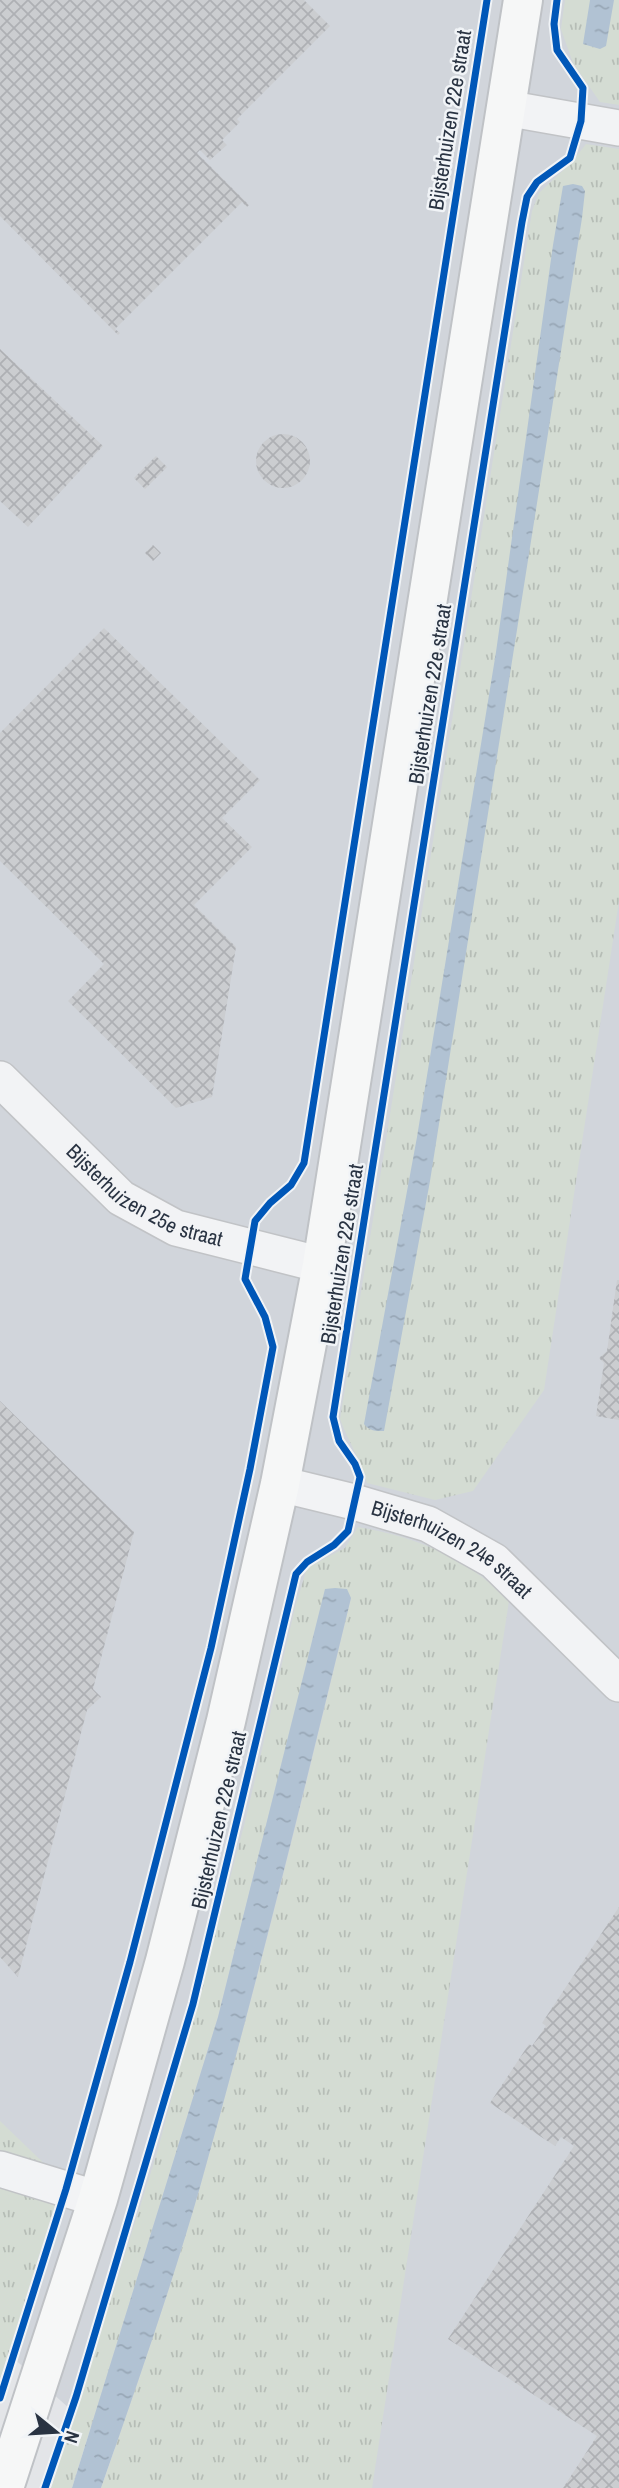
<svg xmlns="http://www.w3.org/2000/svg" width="619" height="2488" viewBox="0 0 619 2488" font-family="'Archivo Narrow',sans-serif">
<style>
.built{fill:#d1d5db}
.grass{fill:url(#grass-tufts)}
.water{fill:url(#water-ripples)}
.building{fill:url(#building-cross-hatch)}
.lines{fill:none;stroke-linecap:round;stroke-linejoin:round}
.minor-casing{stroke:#c1c3c6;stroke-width:38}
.major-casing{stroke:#bfc2c6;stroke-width:42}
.minor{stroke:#f2f3f5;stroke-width:35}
.major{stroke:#f6f7f7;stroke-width:38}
.cycleway-casing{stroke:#f1f4f7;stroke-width:11}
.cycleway{stroke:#0057b8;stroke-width:7}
.labels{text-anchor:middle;stroke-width:5;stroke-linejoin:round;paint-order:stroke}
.street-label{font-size:21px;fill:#293342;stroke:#f1f4f7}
</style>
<defs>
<pattern id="grass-tufts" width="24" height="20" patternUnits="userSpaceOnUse" patternTransform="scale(1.75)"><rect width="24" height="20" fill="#d4dcd3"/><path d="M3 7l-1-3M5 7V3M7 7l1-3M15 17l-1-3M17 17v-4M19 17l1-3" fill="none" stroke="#b6bdb6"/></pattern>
<pattern id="water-ripples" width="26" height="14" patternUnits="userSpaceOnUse" patternTransform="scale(1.75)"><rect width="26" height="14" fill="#b1c2d3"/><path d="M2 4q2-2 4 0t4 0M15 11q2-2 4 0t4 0" fill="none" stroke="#98a7b6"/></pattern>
<pattern id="building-cross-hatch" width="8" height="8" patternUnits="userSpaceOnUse" patternTransform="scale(1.75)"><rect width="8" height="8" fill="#cbcdd0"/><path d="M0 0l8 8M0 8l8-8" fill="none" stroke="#aeb0b4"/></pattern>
</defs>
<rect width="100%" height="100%" fill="#e3e5e8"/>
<path class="built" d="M0,0H619V2488H136L141,2473L0,2346Z"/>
<path class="grass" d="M565,0H619V105L600,102L573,63L561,29Z
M586,144L619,149V901L544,1390L473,1491L435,1500L367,1483C361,1460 348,1441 340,1419L384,1153L532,211L539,193L572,162Z
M358,1527C416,1537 467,1557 509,1601L372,2488H101C136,2388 171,2288 200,2187C255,1992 304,1795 351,1598L325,1590L218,2017L72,2488H51L157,2153L245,1822L295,1608L307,1568L345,1548Z
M0,2121L56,2175L0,2159Z
M0,2179L56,2202L0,2380Z"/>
<path class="water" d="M590,0H614L606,46L600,49L583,44Z
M573,184L582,186L585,191L582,218L430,1181L384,1431C376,1431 369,1431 364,1424L417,1137L496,652L553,245L563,186Z
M335,1588L347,1589L351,1598C303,1795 255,1992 200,2187C171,2288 136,2388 101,2488H72L218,2017L325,1589Z"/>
<path class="building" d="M0,0H304L330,26L237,119L240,122L222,140L227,145L210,160L200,150L197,153L249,205L247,207L242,202L115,329L120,333L118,335L0,216Z
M0,349L103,446L28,527L0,501Z
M256 461a27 27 0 1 1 54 0a27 27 0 1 1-54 0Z
M156,456L167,467L145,489L134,478Z
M153,545L161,553L153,561L145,553Z
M104,628L260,780L222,818L252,847L194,905L236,947L212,1097L176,1108L68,1001L104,964L0,861V733Z
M617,1280H619V1420L596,1416L604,1363L599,1358L607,1351Z
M0,1401L134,1532L93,1689L101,1697L87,1710L18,1977L0,1957Z
M619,1907V2488H563L597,2436L448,2339L574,2146L561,2137L555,2146L490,2103L529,2044L532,2046L546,2026L542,2023Z"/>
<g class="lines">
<defs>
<g id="minor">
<path d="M505,108L619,128"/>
<path id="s1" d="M0,1079L121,1198L176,1228L322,1265"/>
<path id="s2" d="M280,1484L354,1502L428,1524L494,1561L619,1684"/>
<path d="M0,2169L98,2199"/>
</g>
<path id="major" d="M4,2488L98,2199L165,1961L226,1721L280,1484L322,1265L523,0"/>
</defs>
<use href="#minor" class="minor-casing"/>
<use href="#major" class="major-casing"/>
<use href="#minor" class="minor"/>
<use href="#major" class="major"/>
<defs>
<path id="cycleway" d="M0,2398L66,2189L130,1962L211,1648L250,1469L273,1347L265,1317L245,1279L255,1221L270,1203L291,1185L304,1163L487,0
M45,2488L76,2397L193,2004L296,1574L307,1562L334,1545L348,1531L360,1477L355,1464L339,1441L333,1417L522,222L527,197L537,182L570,158L581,121L583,88L557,50L554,24L557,0"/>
</defs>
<use href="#cycleway" class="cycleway-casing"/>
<use href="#cycleway" class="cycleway"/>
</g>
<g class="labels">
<g class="street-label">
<text transform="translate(450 120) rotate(-81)" y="7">Bijsterhuizen 22e straat</text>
<text transform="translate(430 694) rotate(-81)" y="7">Bijsterhuizen 22e straat</text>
<text dy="7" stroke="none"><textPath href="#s1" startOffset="189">Bijsterhuizen 25e straat</textPath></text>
<text transform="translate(342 1254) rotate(-81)" y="7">Bijsterhuizen 22e straat</text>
<text dy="7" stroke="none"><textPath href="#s2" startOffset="186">Bijsterhuizen 24e straat</textPath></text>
<text transform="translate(219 1820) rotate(-77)" y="7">Bijsterhuizen 22e straat</text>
</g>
</g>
<g transform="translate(56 2432) rotate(108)" stroke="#f1f4f7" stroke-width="5" paint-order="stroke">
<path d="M0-5L12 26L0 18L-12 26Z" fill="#293342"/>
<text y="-10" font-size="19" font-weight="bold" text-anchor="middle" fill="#293342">N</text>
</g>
</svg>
